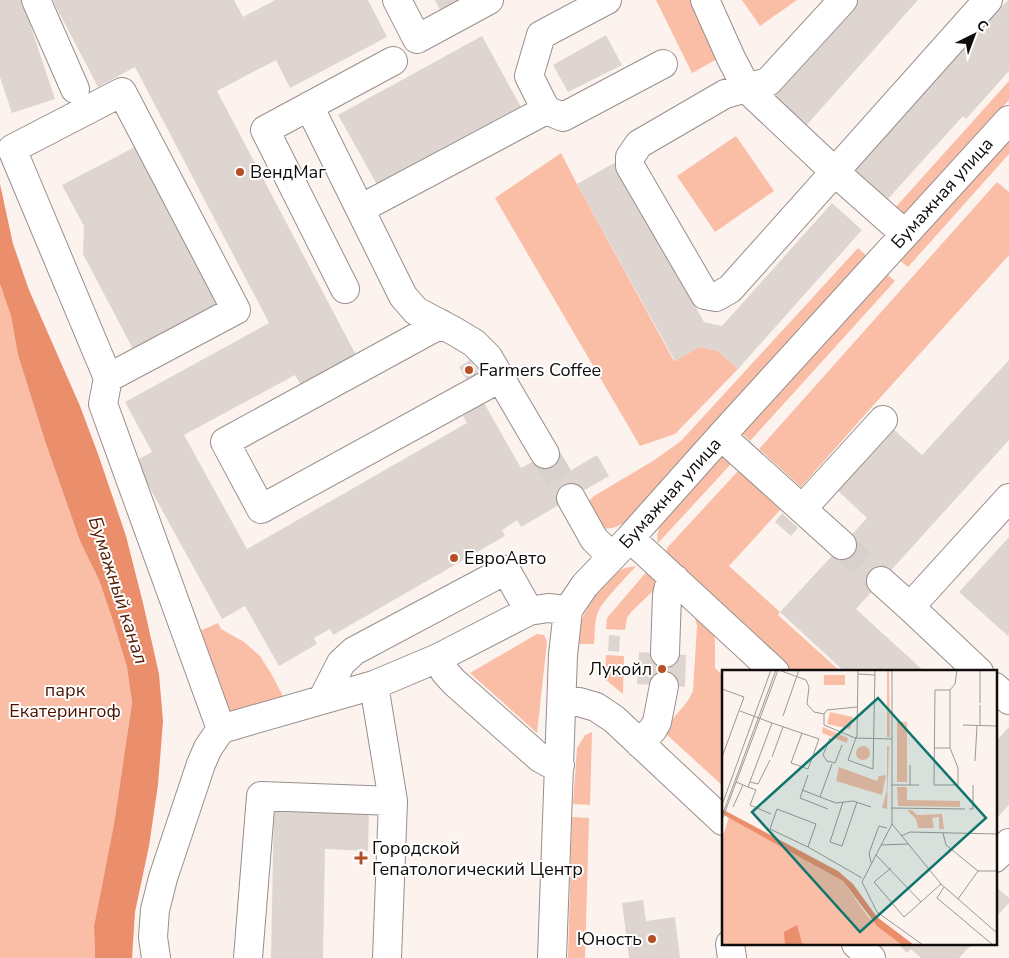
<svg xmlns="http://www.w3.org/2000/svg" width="1009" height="958" viewBox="0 0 1009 958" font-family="'Nunito Sans',sans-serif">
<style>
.green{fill:#fabda6}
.water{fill:#ea8e6c}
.building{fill:#ded5d1}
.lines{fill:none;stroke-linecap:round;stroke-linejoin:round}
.minor-tunnel{stroke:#d8d0cd;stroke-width:28;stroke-dasharray:28 14;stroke-linecap:butt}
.minor-casing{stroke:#978f8c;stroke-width:30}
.minor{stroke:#fff;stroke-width:28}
.poi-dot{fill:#b64f25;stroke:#fff;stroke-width:2}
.labels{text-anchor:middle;stroke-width:4;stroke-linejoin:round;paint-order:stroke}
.poi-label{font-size:18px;fill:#0f0c0b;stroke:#fff;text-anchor:start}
.street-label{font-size:18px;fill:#0f0c0b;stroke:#fff}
.park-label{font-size:18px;fill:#4c1400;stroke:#fff}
.water-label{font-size:19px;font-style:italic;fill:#541b02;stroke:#fff}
.inset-road{fill:none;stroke:#9d9794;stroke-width:1}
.view{fill:#0f766e;fill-opacity:0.15;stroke:#0f766e;stroke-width:2.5}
.inset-edge{fill:none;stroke:#0f0c0b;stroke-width:2.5}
</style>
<rect width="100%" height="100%" fill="#fcf3ef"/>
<path class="green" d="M656,0H690L717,59L692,73Z
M742,0H797L760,26Z
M1009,81V100L904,218L894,209Z
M736,136L774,191L715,232L677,176Z
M1009,136V154L908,267L898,259Z
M561,153L577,184L674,361L700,347L718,351L738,369L675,434L640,446L495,198Z
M997,182L1009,192V255L870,409L801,487L759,449Z
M858,248L867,256L630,519C618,527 612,530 597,528L587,503L594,496L653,461L681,441Z
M886,273L895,281L750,441L742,433Z
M0,284L11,316L18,355L45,441L80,541L99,580L113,621L127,667L132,703L114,824L94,926L95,958H0Z
M722,456L731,464L658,543L657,535L660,526Z
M738,471L781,509L729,566L780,612L778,615L841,672H790L667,560L666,554L667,548Z
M636,566C626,578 603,600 598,612C594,622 595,633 594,644H578C579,638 578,631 580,625C585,608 608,575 625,568C628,567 633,567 636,566Z
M648,570L658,579L655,589L631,612L627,618L625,630L606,629L607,618Z
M690,611L714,632L715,640V668L723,676V786L665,733C670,717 687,707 693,691L697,626L695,618Z
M218,623L221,629L244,642L260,656L272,675L284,698L228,717L195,633Z
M537,634L544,635L547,642L537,733L470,673Z
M606,655L624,656L623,694L605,679Z
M592,732L590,805L573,804L577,748L585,735Z
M572,817L589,818L585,958H568Z"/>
<path class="water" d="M0,184L13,244L29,290L80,406L98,454L126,536L143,603L159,674L163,721L158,785L149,846L135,912L132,958H95L94,926L114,824L132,703L127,667L113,621L99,580L80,541L45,441L18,355L11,316L0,284Z"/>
<path class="building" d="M0,0H22L55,99L12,113L0,77Z
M54,0H234L243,17L275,0H368L387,37L290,88L276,60L217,91L356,355L301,385L295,375L184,435L247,549L467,423L463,416L484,403L521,468L550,452L563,475L597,455L609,476L521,527L517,520L502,530L505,536L333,635L330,629L314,638L317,644L279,666L245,606L222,619L135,461L152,452L125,402L269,323L135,67L98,87L53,1Z
M435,0H460L440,10Z
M858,0H918L804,128L771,98Z
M1008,0H1009V71L966,119L963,116L887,200L853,170Z
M606,35L622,65L568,92L553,65Z
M482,36L522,109L379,188L338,115Z
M135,147L219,307L134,351L83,254L84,226L62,185Z
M616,162L704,322L722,326L832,203L862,230L738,369L718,351L700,347L675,361L577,184Z
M470,360L479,373L467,381L459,367Z
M1009,360V440L856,609L925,672H845L780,612L867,518L836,489L891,427L922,455Z
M782,513L798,528L791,536L775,522Z
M1009,537V634L1008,636L959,592Z
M609,635L620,636L619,652L608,651Z
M639,652L686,655L685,687L637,684Z
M1009,727V805L995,820V736L998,739Z
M274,804L369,806L368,851L325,849L323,958H271Z
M995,886L1009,898V903L995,918Z
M643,900L646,921L675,917L680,958H629L622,903Z
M898,944H972L959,958H921L911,949L907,953Z"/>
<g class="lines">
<path class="minor-tunnel" d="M545,454L571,498
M842,545L881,581"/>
<defs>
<path id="minor" d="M36,0L75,89
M397,0L417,39L489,0
M607,0L541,35L529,76L546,110L563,117L663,64
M705,0L731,58L747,89L835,172L905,234
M843,0L768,82L725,94L639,144L630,157V166L705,295L716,297L730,289L988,0
M122,92L236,310L108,378L12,149Z
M309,106L403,296L416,311L454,331L474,343L488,357L545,454
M360,209L546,110
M345,289L265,130L393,61
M441,324L225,442L261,509L500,378
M108,378L103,404L221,729
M721,436L842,545
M571,498L594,539L612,557
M802,509L883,420
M630,538L775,672
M881,581L910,607
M665,653L667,595L669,586L675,579
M438,658L445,672L454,682L540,758L549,763L560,765
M979,672L910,607L1009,498
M374,685L393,801L387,958
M995,687L1009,700
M322,700L341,663L354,651L506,570L529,611
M562,701L579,702L596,707L614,719L723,821
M640,744L653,729L657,722L664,686
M995,858L1009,843
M730,944L732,958
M856,944L871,958
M156,958L153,937L155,910L163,878L201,764L208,748L221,729L374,685L438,658L529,611L548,608L568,610
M248,958L261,796L393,801
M552,958L563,655L568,610L585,585L630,538L721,436L1009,120"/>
</defs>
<use href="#minor" class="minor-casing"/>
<use href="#minor" class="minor"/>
</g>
<g class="poi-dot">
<circle cx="240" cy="172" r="5"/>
<circle cx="469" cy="370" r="5"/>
<circle cx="454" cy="558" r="5"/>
<circle cx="662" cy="669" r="5"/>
<path d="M358.5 850.5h5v5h5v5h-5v5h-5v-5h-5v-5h5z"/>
<circle cx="652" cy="939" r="5"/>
</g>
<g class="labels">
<g class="poi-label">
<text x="250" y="178">ВендМаг</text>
<text x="479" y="376">Farmers Coffee</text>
<text x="464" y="564">ЕвроАвто</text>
<text x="652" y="675" text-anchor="end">Лукойл</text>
<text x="372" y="854">Городской<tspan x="372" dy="21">Гепатологический Центр</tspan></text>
<text x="642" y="945" text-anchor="end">Юность</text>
</g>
<g class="street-label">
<text transform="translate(942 193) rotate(-48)" y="6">Бумажная улица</text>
<text transform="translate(670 493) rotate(-48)" y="6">Бумажная улица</text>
</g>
<g class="park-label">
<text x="65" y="696">парк<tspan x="65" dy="21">Екатерингоф</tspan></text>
</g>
<g class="water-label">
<text transform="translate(119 590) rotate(72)" y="7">Бумажный канал</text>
</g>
</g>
<g transform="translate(722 670)">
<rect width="275" height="275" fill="#fcf3ef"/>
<path d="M165,0H167L168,67H165ZM102,5H123V15H102ZM108,42L131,47L128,59L105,54ZM175,52H185V112H175ZM101,57L126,68L125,73L100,63ZM165,76H167L165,139L160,138L165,120ZM134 83a7 7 0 1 1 14 0a7 7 0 1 1-14 0ZM117,97L155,111L157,106L164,105L160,125L114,111ZM175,117H185V130L238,131V137L176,136ZM185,140H190L195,145L220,144L222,159H217V147L210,148L212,158H196L194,149ZM7,147L121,211L146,247L180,275H0V169Z" fill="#fabda6"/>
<path d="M0,139L116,201L131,214L155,247L192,275H180L155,256L121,211L0,144ZM75,255L80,273L87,275H63L62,262Z" fill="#ea8e6c"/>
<path class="inset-road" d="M57,0L84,10L87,17L85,34L92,42L102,44V55L133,68L170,69M136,0L135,65L126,90L151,99L153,0M170,0V154L219,214L275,263M136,4L153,5M0,19L22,27L0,87M258,33V0M102,44L105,40L135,37M61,46L77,0M50,53L97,69L86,99L69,93L80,63M241,55L275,56M258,56V35M108,68L101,85L105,91L113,93L120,75M212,78H228V20L233,14L235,0M228,78L236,98V115H212L213,20H228M50,87L61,57M253,91L255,56M188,95V115M86,105L78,128L106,139M14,112L26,117L50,53L18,41M28,112L36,114L48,90M169,115H197M26,117L34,120L28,135L49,144M80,120L114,133L131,131L149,137M98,127L110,94M121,132L108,172L120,176L135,132M0,135L49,0M11,137L21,115M169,138L243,139M55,139L94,154L86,177L48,159ZM247,139H251V115M0,146L54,0M0,150L56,0M170,154L140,212L155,242L201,275M221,163L224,175L256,201L236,229M179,166L188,162L275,164M159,175L186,174M86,177L140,208M154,185L199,232M149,193L147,183L157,156L165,158M169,198L152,212L182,247L219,214M256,201H275M222,217L215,228L271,275"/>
<path class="view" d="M156,28L264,148L138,262L30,142Z"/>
<rect width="275" height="275" class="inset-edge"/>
</g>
<g transform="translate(974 35) rotate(42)" stroke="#ffffff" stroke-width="4" paint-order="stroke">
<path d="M0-4L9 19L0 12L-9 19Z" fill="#0f0c0b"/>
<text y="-8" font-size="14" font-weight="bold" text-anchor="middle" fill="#0f0c0b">С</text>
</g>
</svg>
